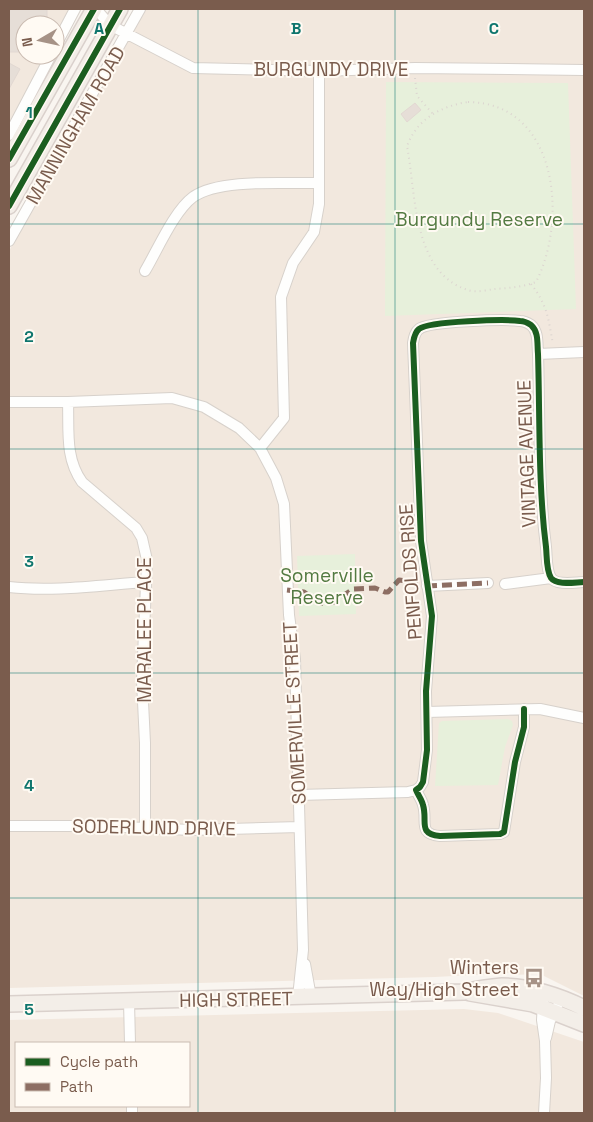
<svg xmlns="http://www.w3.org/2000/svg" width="593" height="1122" viewBox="0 0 593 1122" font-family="'Space Grotesk',sans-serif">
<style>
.residential{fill:#f2e8de;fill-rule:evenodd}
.green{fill:#e7f0db}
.building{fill:#e6ded7;stroke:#e2d8d2}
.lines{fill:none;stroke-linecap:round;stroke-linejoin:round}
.minor-casing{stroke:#d7d1cb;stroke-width:12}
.primary-casing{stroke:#dad1cc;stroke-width:18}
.path{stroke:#dcd5d0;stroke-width:2;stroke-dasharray:1 4;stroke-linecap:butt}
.minor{stroke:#fefefd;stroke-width:10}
.primary{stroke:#f3eee8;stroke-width:15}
.quiet{stroke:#8d6e63;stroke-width:5;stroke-dasharray:10 5;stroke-linecap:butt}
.cycleway-casing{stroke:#fffaf3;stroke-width:9}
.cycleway{stroke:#1b5e20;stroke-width:6}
.grid{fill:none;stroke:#0f766e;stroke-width:1;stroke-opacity:0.55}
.labels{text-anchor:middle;stroke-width:4;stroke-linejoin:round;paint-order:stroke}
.street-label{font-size:19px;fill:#7a5c4d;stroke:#fffaf3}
.park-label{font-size:19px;fill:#537a41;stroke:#fffaf3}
.poi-label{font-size:19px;fill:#7a5c4d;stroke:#fffaf3;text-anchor:end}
.grid-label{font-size:16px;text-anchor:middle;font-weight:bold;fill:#0f766e;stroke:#fffaf3;stroke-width:4;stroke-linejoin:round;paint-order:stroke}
</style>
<rect width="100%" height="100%" fill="#f9f5f0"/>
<path class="residential" d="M9,9H77L55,50V25H25V55H52L9,135Z
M143,9H584V996L540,974L512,975L511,973L435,977L9,988V251Z
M464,1009L498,1013L584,1042V1113H9V1020ZM16,1043H189V1106H16Z"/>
<path class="green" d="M386,82L568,83L576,309L385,316Z
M355,554L356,614L299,616L297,556Z
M508,719L512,721L513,725L505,747L498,785L435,786L439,723L442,721Z"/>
<path class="building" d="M14,9H47V21L43,22L44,25H25V52H9V10Z
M9,63L20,69L9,89Z
M415,103L421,110L407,122L401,114Z"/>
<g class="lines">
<defs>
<path id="minor" d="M96,9L110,25L193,68L319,71L415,68L584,70
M55,47L75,9
M9,135L51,55
M9,241L140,9
M145,271C157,251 174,211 193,197C220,178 286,184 319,183
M538,354L584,352
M9,402H68L172,398L204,407L239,428L260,448L276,478L284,504L289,615L295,659L303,950L298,997
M68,402C69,431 65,458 82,482L136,528L142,538L147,560L142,681L145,743V829
M260,448L284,418L281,297L293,263L314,232L319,204V71
M505,584L551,578
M427,586L488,583
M9,587C54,592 101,585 146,582
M524,709V727L515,762L504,832L500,834L440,836C417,834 428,821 423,805C422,800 418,795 416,790L420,787L423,782L427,750L426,691L432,616L421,541L413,343C414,337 415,332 419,329C429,321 506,319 520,321C524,321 528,323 531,325C539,332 537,344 538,354C540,418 538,484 546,547C547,556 546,570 551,578C557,586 576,582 584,582
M427,712L540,709L584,718
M299,795L408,792L416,790
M9,826H100L191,830L299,827
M305,964L311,997
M129,1001L130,1043
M543,1002L542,1020L545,1041L546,1078L544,1113
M546,1038L550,1021L557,1007
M132,1106V1113"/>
<path id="primary" d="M9,159L94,9
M9,206L120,9
M470,993L533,1004L584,1024
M9,1004L464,992C477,989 489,987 502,986C529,986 560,996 584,1008"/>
</defs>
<use href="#minor" class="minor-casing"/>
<use href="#primary" class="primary-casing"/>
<path class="path" d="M415,78L417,96L433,114
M468,102C558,103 568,220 536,282C522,287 509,288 495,289C487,290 476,293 468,290C412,273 416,192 407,146C417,119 441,106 468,102Z
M531,284C548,306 548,318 553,344"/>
<use href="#minor" class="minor"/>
<use href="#primary" class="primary"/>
<path class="quiet" d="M427,586L488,583
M287,590L304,592L317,602L326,604L334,602L353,589L375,588L385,592H388L399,580L409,581L426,580"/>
<defs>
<path id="cycleway" d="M9,159L94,9
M9,206L120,9
M524,709V727L515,762L504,832L500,834L440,836C417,834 428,821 423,805C422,800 418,795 416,790L420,787L423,782L427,750L426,691L432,616L421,541L413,343C414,337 415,332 419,329C429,321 506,319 520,321C524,321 528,323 531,325C539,332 537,344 538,354C540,418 538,484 546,547C547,556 546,570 551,578C557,586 576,582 584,582"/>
</defs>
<use href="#cycleway" class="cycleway-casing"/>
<use href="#cycleway" class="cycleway"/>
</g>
<path class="grid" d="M198,9V1113M395,9V1113M9,224H584M9,449H584M9,673H584M9,898H584"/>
<defs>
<symbol id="bus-bare" viewBox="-9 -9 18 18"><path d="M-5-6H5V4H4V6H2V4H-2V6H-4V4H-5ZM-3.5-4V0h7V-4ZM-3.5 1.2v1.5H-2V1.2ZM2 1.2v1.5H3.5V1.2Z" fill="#a69286" stroke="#fffaf3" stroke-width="2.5" paint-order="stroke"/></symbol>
</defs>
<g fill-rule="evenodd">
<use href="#bus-bare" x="520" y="964" width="28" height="28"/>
</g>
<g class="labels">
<g class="street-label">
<text x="331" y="76">BURGUNDY DRIVE</text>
<text transform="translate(75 125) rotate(-60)" y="7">MANNINGHAM ROAD</text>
<text transform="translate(526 454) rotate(-92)" y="7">VINTAGE AVENUE</text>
<text transform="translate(410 572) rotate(-94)" y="7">PENFOLDS RISE</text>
<text transform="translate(144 630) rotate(-90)" y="7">MARALEE PLACE</text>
<text transform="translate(294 713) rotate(-93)" y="7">SOMERVILLE STREET</text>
<text transform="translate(154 827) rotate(1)" y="7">SODERLUND DRIVE</text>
<text transform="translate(236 999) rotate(-1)" y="7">HIGH STREET</text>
</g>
<g class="park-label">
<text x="479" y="226">Burgundy Reserve</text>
<text x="327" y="582">Somerville<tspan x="327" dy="22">Reserve</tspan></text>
</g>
<g class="poi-label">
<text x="519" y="974">Winters<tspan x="519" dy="22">Way/High Street</tspan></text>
</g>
</g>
<g class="grid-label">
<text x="99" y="34">A</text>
<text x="296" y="34">B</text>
<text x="494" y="34">C</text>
<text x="29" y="118">1</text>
<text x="29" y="342">2</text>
<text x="29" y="567">3</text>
<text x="29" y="791">4</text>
<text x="29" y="1015">5</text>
</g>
<rect width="593" height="1122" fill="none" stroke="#7a5c4d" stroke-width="20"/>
<rect x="15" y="1042" width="175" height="65" fill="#fffaf3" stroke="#cabbb1"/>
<rect x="25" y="1058" width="25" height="8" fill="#1b5e20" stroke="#cabbb1"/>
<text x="60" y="1067" font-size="15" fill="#7a5c4d">Cycle path</text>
<rect x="25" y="1083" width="25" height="8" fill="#8d6e63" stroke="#cabbb1"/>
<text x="60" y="1092" font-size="15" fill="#7a5c4d">Path</text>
<g transform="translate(40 40) rotate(261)"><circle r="24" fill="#fffaf3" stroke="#cabbb1"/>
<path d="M0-4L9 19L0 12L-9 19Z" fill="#a69286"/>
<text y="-8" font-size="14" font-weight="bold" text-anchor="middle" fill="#7a5c4d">N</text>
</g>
</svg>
